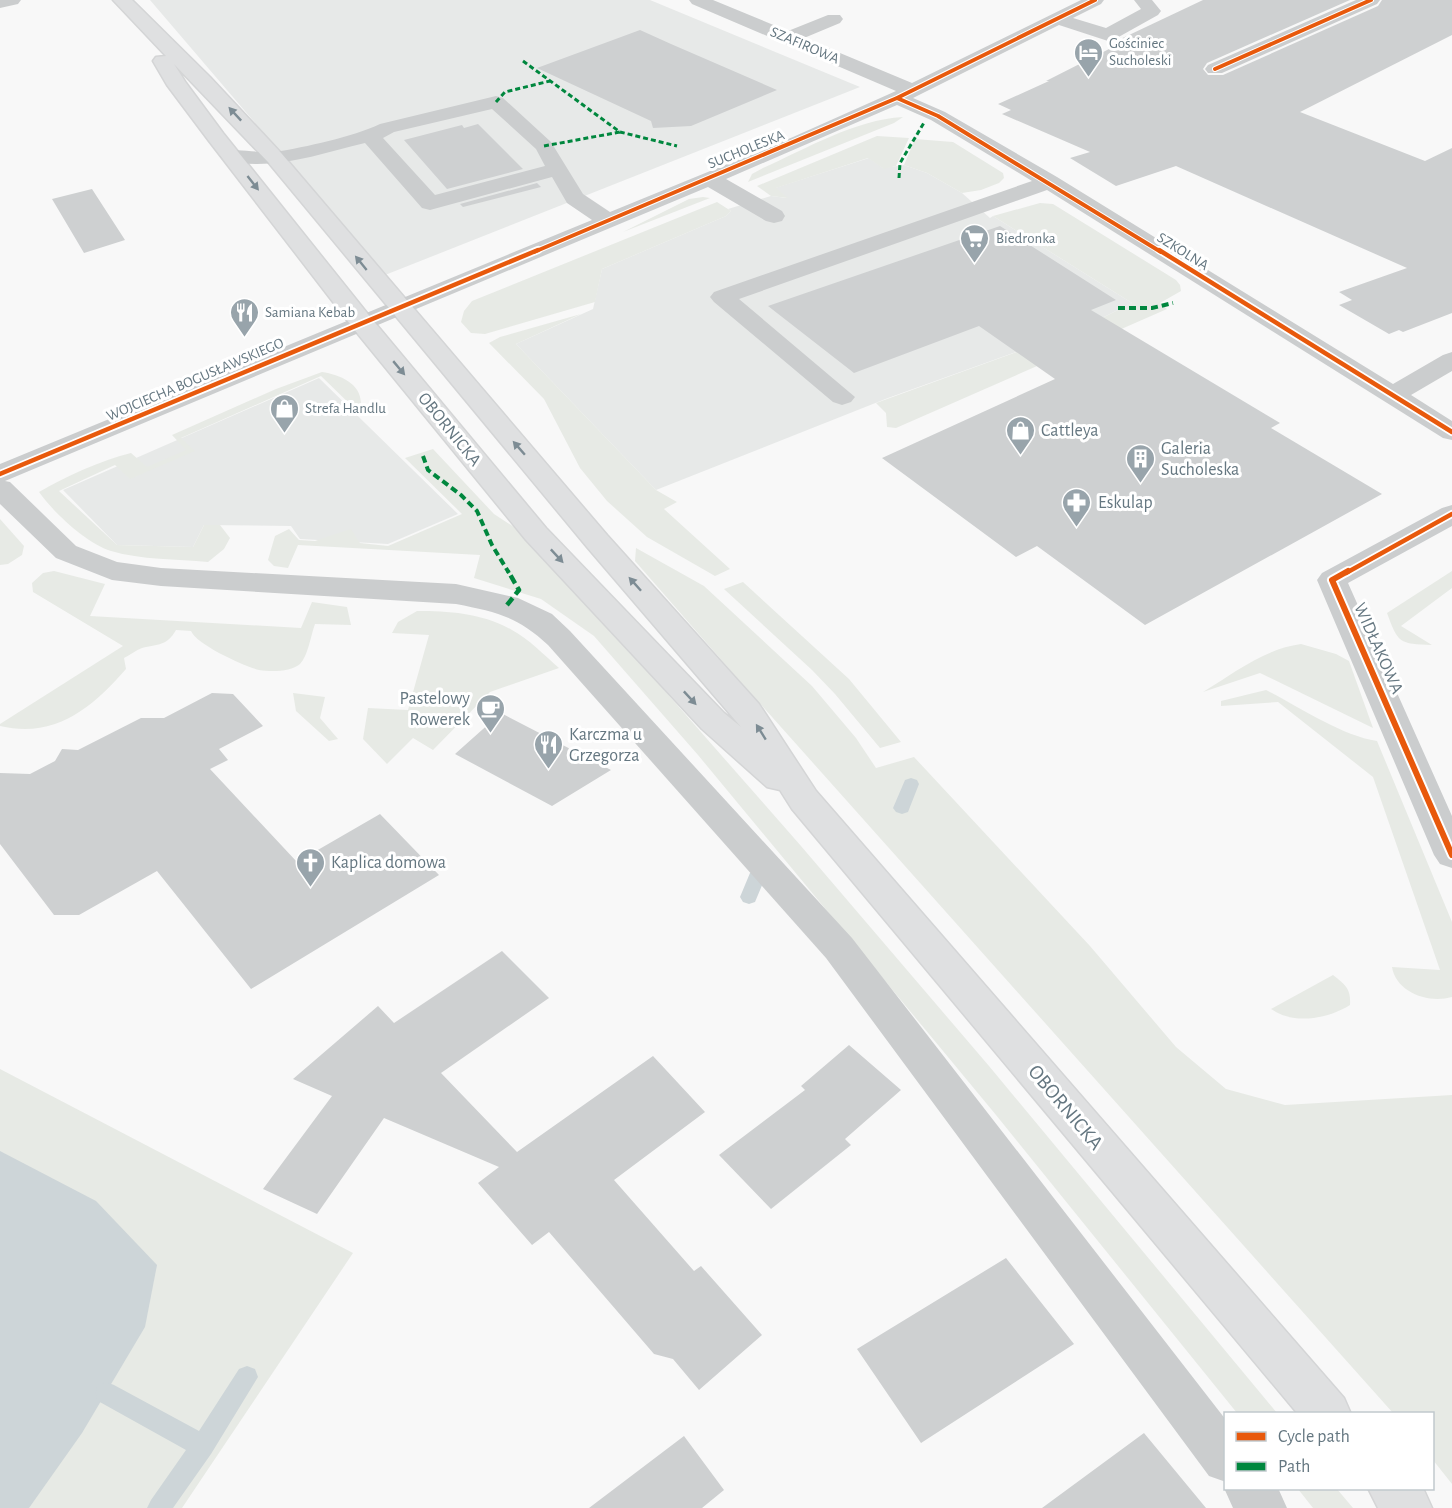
<svg xmlns="http://www.w3.org/2000/svg" width="1452" height="1508" viewBox="0 0 1452 1508" font-family="'Alegreya Sans',sans-serif">
<style>
.built{fill:#e7e9e8}
.green{fill:#e7eae5}
.water{fill:#cdd5d8}
.lines{fill:none;stroke-linecap:round;stroke-linejoin:round}
.stream{fill:#cdd5d8;fill-rule:evenodd}
.building{fill:#ced0d1}
.major-casing{stroke:#d4d5d6;stroke-width:3}
.minor{fill:#cbcdce;fill-rule:evenodd}
.major{fill:#dfe0e1;fill-rule:evenodd}
.quiet-far2{stroke:#00873e;stroke-width:3;stroke-dasharray:5 3;stroke-linecap:butt}
.quiet-far1{stroke:#00873e;stroke-width:4;stroke-dasharray:7 4;stroke-linecap:butt}
.quiet{stroke:#00873e;stroke-width:4.5;stroke-dasharray:9 4.5;stroke-linecap:butt}
.cycleway-far2-casing{stroke:#fff;stroke-width:6}
.cycleway-far1-casing{stroke:#fff;stroke-width:8}
.cycleway-casing{stroke:#fff;stroke-width:10}
.cycleway-far2{stroke:#e8590c;stroke-width:4}
.cycleway-far1{stroke:#e8590c;stroke-width:4.5}
.cycleway{stroke:#e8590c;stroke-width:6}
.oneway{fill:#7d8c94}
.labels{text-anchor:middle;stroke-width:6;stroke-linejoin:round;paint-order:stroke}
.far-poi-label{font-size:15px;fill:#657781;stroke:#fff;text-anchor:start}
.far-street-label{font-size:15px;fill:#657781;stroke:#fff}
.street-label{font-size:18px;fill:#657781;stroke:#fff}
.poi-label{font-size:18px;fill:#657781;stroke:#fff;text-anchor:start}
.near-street-label{font-size:21px;fill:#657781;stroke:#fff}
</style>
<rect width="100%" height="100%" fill="#f8f8f8"/>
<path class="built" d="M150,0H650L860,87L385,275Z
M869,158L883,168L904,165L927,173L962,193L990,218L993,216L1132,303L1080,329L888,398L656,490L516,344L593,309L602,269L726,216L731,211L728,209L771,196L787,198L775,188Z
M319,378L458,514L388,544L300,539L291,526L204,525L193,547L117,545L63,490Z"/>
<path class="green" d="M903,117L894,123L748,182L752,174L763,168C808,148 854,120 903,117Z
M877,136L909,138L896,166L884,169L868,158L776,188L788,198L771,196L757,186Z
M915,139L953,142L1003,173L1004,178L999,183L981,190L962,193L927,173L904,165Z
M703,197L710,198L623,232L689,199Z
M717,202L731,211L726,216L602,269L595,302L485,334L471,333L461,322L464,311L472,301Z
M1040,203L1053,204L1176,280L1180,285L1181,291L1160,303L1167,309L896,428L887,427L886,413L876,403L1080,329L1132,303L993,216Z
M581,314L516,344L656,490L677,502L664,509L730,569L715,576L647,537L607,501L580,468L544,399L489,343L500,337Z
M322,372C343,375 368,387 359,413L321,376L181,438L195,451L130,479L115,465L59,491L117,545L193,547L204,525H220L230,538L224,549L208,562C177,559 141,560 111,551C86,543 54,513 39,492C67,476 99,461 131,453L147,467L186,450L172,435L276,389Z
M433,449L494,514L514,527L600,617L801,846L989,1066L1277,1413H1237L996,1115L698,755L594,636L541,599L474,578L480,555L298,545L288,568L274,566L268,560L275,536L289,529L299,540L315,541L351,529L360,543L388,546L462,514L405,458Z
M0,519L24,546L22,555L8,564L0,565Z
M636,548L704,586L812,686L856,738L876,768L914,757L1090,946L1176,1047L1226,1089L1285,1105L1452,1095V1484L1433,1460L1432,1414L1393,1413L731,671L635,561Z
M54,571L105,584L90,616L301,628L312,602L347,607L351,625L315,624C311,635 308,656 300,664C291,672 271,672 259,670C244,666 197,645 191,631L176,630C167,646 158,644 142,648C136,650 130,655 124,658L126,669C92,708 55,739 0,726V724L123,646L33,592L32,583L43,573Z
M1452,571V588L1401,626L1432,645C1399,644 1398,643 1387,613Z
M743,582L849,679L901,742L880,748L835,694L812,670L724,589Z
M417,611C449,611 482,613 512,630C529,639 544,655 559,668L490,692L433,750L413,738L387,764L363,739L368,708L408,710L429,635L392,633L398,622Z
M1301,644L1336,654L1349,661L1373,728L1260,673L1203,692C1234,673 1264,649 1301,644Z
M1266,690C1299,707 1342,736 1377,741L1452,922V997C1428,1004 1396,992 1392,967L1440,970L1373,777L1278,702L1221,706V701Z
M293,693L325,697L320,718L338,739L329,741L296,711Z
M1333,975C1346,985 1351,989 1350,1005C1328,1019 1293,1025 1271,1009Z
M0,1069L353,1253L182,1508H0Z
M1298,1489H1337L1353,1508H1313Z"/>
<path class="water" d="M0,1151L96,1201L157,1265L145,1327L82,1433L29,1508H0Z"/>
<g class="lines">
<path class="stream" d="M911,778L917,780L919,784L908,812L902,814L896,812L893,808L905,780Z
M756,871L762,873L765,878L755,902L749,904L743,902L740,897L750,873Z
M247,1366L255,1369L258,1377L211,1454L173,1508H147L151,1500L186,1450L98,1401L95,1393L98,1385L106,1382L114,1385L199,1431L239,1369Z"/>
</g>
<path class="building" d="M1203,0H1350L1207,63L1203,69L1208,75H1223L1378,6L1382,0H1452V35L1300,112L1425,161L1452,148V313L1403,332L1399,330L1389,334L1339,305L1352,300L1339,292L1407,268L1176,166L1116,186L1070,158L1090,152L1002,114L1011,110L998,104L1049,81H1046L1115,46L1110,44Z
M640,30L671,44L777,90L691,126L653,128L651,121L537,68Z
M478,124L523,169L447,189L404,140L462,125L464,128Z
M537,183L541,187L463,207L460,204Z
M92,189L125,240L84,253L52,199Z
M1000,226L1116,300L1091,310L1280,423L1271,428L1382,494L1145,625L1037,546L1016,557L882,458L1055,379L979,326L854,373L768,306Z
M212,693L233,694L263,726L219,749L228,760L210,769L297,862L380,814L439,875L251,989L157,871L79,915H54L0,844V773L30,774L55,761L62,749L78,750L141,718H164Z
M501,713L611,770L552,806L455,754Z
M502,951L549,998L441,1073L517,1152L653,1056L705,1112L614,1180L694,1271L701,1266L762,1335L699,1390L673,1359L654,1354L549,1232L532,1245L478,1183L499,1167L384,1118L317,1214L263,1189L332,1096L293,1079L378,1006L394,1023Z
M849,1045L901,1090L845,1139L851,1145L771,1209L719,1155L805,1090L801,1086Z
M1006,1258L1074,1344L921,1443L857,1349Z
M1144,1433L1206,1508H1042Z
M684,1436L724,1490L702,1508H589Z"/>
<g class="lines">
<defs>
<path id="major" d="M113,0H132L210,77L282,154L607,535L759,704L816,791L1344,1398L1351,1414H1298L792,809L780,790L767,787L702,729L526,540L353,328L209,141L167,85L153,61L156,57L166,56ZM174,64L268,162L587,547L741,727L724,713L546,528L371,318L223,133L186,83Z
M1368,1488H1423L1432,1508H1378Z"/>
</defs>
<use href="#major" class="major-casing"/>
<path class="minor" d="M0,0H21L18,4L0,8Z
M689,0H713L788,31L828,15H840L843,19L840,23L804,38L912,83L1081,0H1104L1101,4L1073,18L1106,28L1141,9L1134,0H1152L1161,11L1158,15L1115,39L1108,41L1059,25L913,98L945,112L1057,177L1393,384L1443,355L1452,352V371L1411,395L1452,421V440L1443,438L1047,190L739,299L855,397L851,402L842,405L833,402L714,302L710,297L714,292L1032,181L931,120L897,105L726,179L782,211L785,216L782,221L774,223L766,221L708,187L5,481L10,482L76,546L117,562L161,568L456,584L518,598L552,614L570,631L852,938L1226,1420V1482L1209,1476L826,958L548,645C517,616 496,612 456,604L161,586L112,580L56,558L0,504V464L592,220L567,203L552,177L430,210L422,208L365,143C319,154 271,172 224,160L220,156L224,152C240,147 258,154 275,152C306,147 352,137 380,124L496,96L503,98L551,142L583,194L610,212L793,137L896,91L692,4ZM492,109L536,149L545,166L435,195L383,138L394,132Z
M1356,0H1380L1377,4L1222,73H1208L1205,69L1208,65Z
M1452,505V526L1348,583L1452,816V868L1440,864L1434,855L1317,580L1322,573L1442,508Z
M1226,1485V1488H1278L1287,1508H1233L1224,1488Z"/>
<use href="#major" class="major"/>
<path class="quiet-far2" d="M523,61L620,132L677,146
M496,102L505,92L550,81
M544,146L620,132
M899,178L900,163L925,121"/>
<path class="quiet-far1" d="M1118,308H1152L1173,303
M423,456L428,470L461,495L477,511L492,545L509,573"/>
<path class="quiet" d="M507,605L519,590L508,571"/>
<defs>
<path id="cycleway-far2" d="M1215,69L1371,0
M897,98L938,116L1161,252
M534,252L897,98L1095,0"/>
<path id="cycleway-far1" d="M1159,250L1452,432
M0,474L538,250
M1346,573L1452,514"/>
<path id="cycleway" d="M1348,571L1332,580L1452,855"/>
</defs>
<use href="#cycleway-far2" class="cycleway-far2-casing"/>
<use href="#cycleway-far1" class="cycleway-far1-casing"/>
<use href="#cycleway" class="cycleway-casing"/>
<use href="#cycleway-far2" class="cycleway-far2"/>
<use href="#cycleway-far1" class="cycleway-far1"/>
<use href="#cycleway" class="cycleway"/>
</g>
<defs><path id="oneway-solid" d="M-6-.8H1V-3.2L6.5 0L1 3.2V.8H-6Z" transform="scale(1.5)"/></defs>
<g class="oneway">
<use href="#oneway-solid" transform="translate(235 114) rotate(-133)"/>
<use href="#oneway-solid" transform="translate(253 183) rotate(52)"/>
<use href="#oneway-solid" transform="translate(361 263) rotate(-129)"/>
<use href="#oneway-solid" transform="translate(399 368) rotate(50)"/>
<use href="#oneway-solid" transform="translate(519 448) rotate(-131)"/>
<use href="#oneway-solid" transform="translate(557 556) rotate(47)"/>
<use href="#oneway-solid" transform="translate(635 584) rotate(-132)"/>
<use href="#oneway-solid" transform="translate(690 698) rotate(47)"/>
<use href="#oneway-solid" transform="translate(761 732) rotate(-122)"/>
</g>
<defs>
<symbol id="hotel-pin" viewBox="-11 -11 22 30"><path d="M0 17L-7.5 6A9.5 9.5 0 1 1 7.5 6Z" fill="#98a4ab" stroke="#fff"/><path d="M-6-4.5h1.5V1H6V5H4.5V3h-9V5H-6ZM-4 0a1.8 1.8 0 1 1 3.6 0ZM.5 0V-2.5h3Q6-2.5 6 0Z" fill="#fff"/></symbol>
<symbol id="supermarket-pin" viewBox="-11 -11 22 30"><path d="M0 17L-7.5 6A9.5 9.5 0 1 1 7.5 6Z" fill="#98a4ab" stroke="#fff"/><path d="M-6-5.5h2.5l.6 2H6L4.5 2H-2.5L-4.4-4H-6ZM-1.5 3.2a1.3 1.3 0 1 0 .1 0ZM3 3.2a1.3 1.3 0 1 0 .1 0Z" fill="#fff"/></symbol>
<symbol id="restaurant-pin" viewBox="-11 -11 22 30"><path d="M0 17L-7.5 6A9.5 9.5 0 1 1 7.5 6Z" fill="#98a4ab" stroke="#fff"/><path d="M-5-6h1v4h1v-4h1v4h1v-4h1v5L-1.5 .5V6h-2V.5L-5-1ZM5-6V6H3V1.5H1.5Q1.5-4 5-6Z" fill="#fff"/></symbol>
<symbol id="shop-pin" viewBox="-11 -11 22 30"><path d="M0 17L-7.5 6A9.5 9.5 0 1 1 7.5 6Z" fill="#98a4ab" stroke="#fff"/><path d="M-5-2.5h2.3a2.7 3.5 0 0 1 5.4 0H5L5.5 6h-11ZM-1.5-2.5h3a1.5 2.3 0 0 0-3 0Z" fill="#fff"/></symbol>
<symbol id="building-pin" viewBox="-11 -11 22 30"><path d="M0 17L-7.5 6A9.5 9.5 0 1 1 7.5 6Z" fill="#98a4ab" stroke="#fff"/><path d="M-4-6H4V6H1V3H-1V6H-4ZM-2.5-4.3h1.7v1.8h-1.7ZM.8-4.3h1.7v1.8H.8ZM-2.5-1h1.7V.8h-1.7ZM.8-1h1.7V.8H.8Z" fill="#fff"/></symbol>
<symbol id="pharmacy-pin" viewBox="-11 -11 22 30"><path d="M0 17L-7.5 6A9.5 9.5 0 1 1 7.5 6Z" fill="#98a4ab" stroke="#fff"/><path d="M-2-6h4v4h4v4h-4v4h-4v-4h-4v-4h4Z" fill="#fff"/></symbol>
<symbol id="cafe-pin" viewBox="-11 -11 22 30"><path d="M0 17L-7.5 6A9.5 9.5 0 1 1 7.5 6Z" fill="#98a4ab" stroke="#fff"/><path d="M-5.5-4.5H6V0H3Q3 3.5 0 3.5H-2.5Q-5.5 3.5-5.5 0ZM3-3.2v2h1.7v-2ZM-6 4.5H4V6H-6Z" fill="#fff"/></symbol>
<symbol id="church-pin" viewBox="-11 -11 22 30"><path d="M0 17L-7.5 6A9.5 9.5 0 1 1 7.5 6Z" fill="#98a4ab" stroke="#fff"/><path d="M-1.2-6h2.4v3.5h3.3v2.4h-3.3V6h-2.4V-.1h-3.3v-2.4h3.3Z" fill="#fff"/></symbol>
</defs>
<g fill-rule="evenodd">
<use href="#hotel-pin" x="1072" y="36" width="33" height="45"/>
<use href="#supermarket-pin" x="958" y="222" width="33" height="45"/>
<use href="#restaurant-pin" x="228" y="296" width="33" height="45"/>
<use href="#shop-pin" x="268" y="392" width="33" height="45"/>
<use href="#shop-pin" x="1004" y="414" width="33" height="45"/>
<use href="#building-pin" x="1124" y="442" width="33" height="45"/>
<use href="#pharmacy-pin" x="1060" y="486" width="33" height="45"/>
<use href="#cafe-pin" x="474" y="692" width="33" height="45"/>
<use href="#restaurant-pin" x="532" y="728" width="33" height="45"/>
<use href="#church-pin" x="294" y="846" width="33" height="45"/>
</g>
<g class="labels">
<g class="far-poi-label">
<text x="1109" y="48">Gościniec<tspan x="1109" dy="17">Sucholeski</tspan></text>
<text x="996" y="243">Biedronka</text>
<text x="265" y="317">Samiana Kebab</text>
<text x="305" y="413">Strefa Handlu</text>
</g>
<g class="far-street-label">
<text transform="translate(805 45) rotate(23)" y="5">SZAFIROWA</text>
<text transform="translate(746 149) rotate(-22)" y="5">SUCHOLESKA</text>
<text transform="translate(1183 251) rotate(32)" y="5">SZKOLNA</text>
<text transform="translate(195 379) rotate(-23)" y="5">WOJCIECHA BOGUSŁAWSKIEGO</text>
</g>
<g class="street-label">
<text transform="translate(450 429) rotate(51)" y="6">OBORNICKA</text>
<text transform="translate(1379 648) rotate(66)" y="6">WIDŁAKOWA</text>
</g>
<g class="poi-label">
<text x="1041" y="436">Cattleya</text>
<text x="1161" y="454">Galeria<tspan x="1161" dy="21">Sucholeska</tspan></text>
<text x="1098" y="508">Eskulap</text>
<text x="470" y="704" text-anchor="end">Pastelowy<tspan x="470" dy="21">Rowerek</tspan></text>
<text x="569" y="740">Karczma u<tspan x="569" dy="21">Grzegorza</tspan></text>
<text x="331" y="868">Kaplica domowa</text>
</g>
<g class="near-street-label">
<text transform="translate(1066 1107) rotate(50)" y="7">OBORNICKA</text>
</g>
</g>
<rect x="1224" y="1412" width="210" height="78" fill="#ffffff" stroke="#c1c9cd" stroke-width="1.5"/>
<rect x="1236" y="1432" width="30" height="9" fill="#e8590c" stroke="#c1c9cd" stroke-width="1.5"/>
<text x="1278" y="1442" font-size="18" fill="#657781">Cycle path</text>
<rect x="1236" y="1462" width="30" height="9" fill="#00873e" stroke="#c1c9cd" stroke-width="1.5"/>
<text x="1278" y="1472" font-size="18" fill="#657781">Path</text>
</svg>
